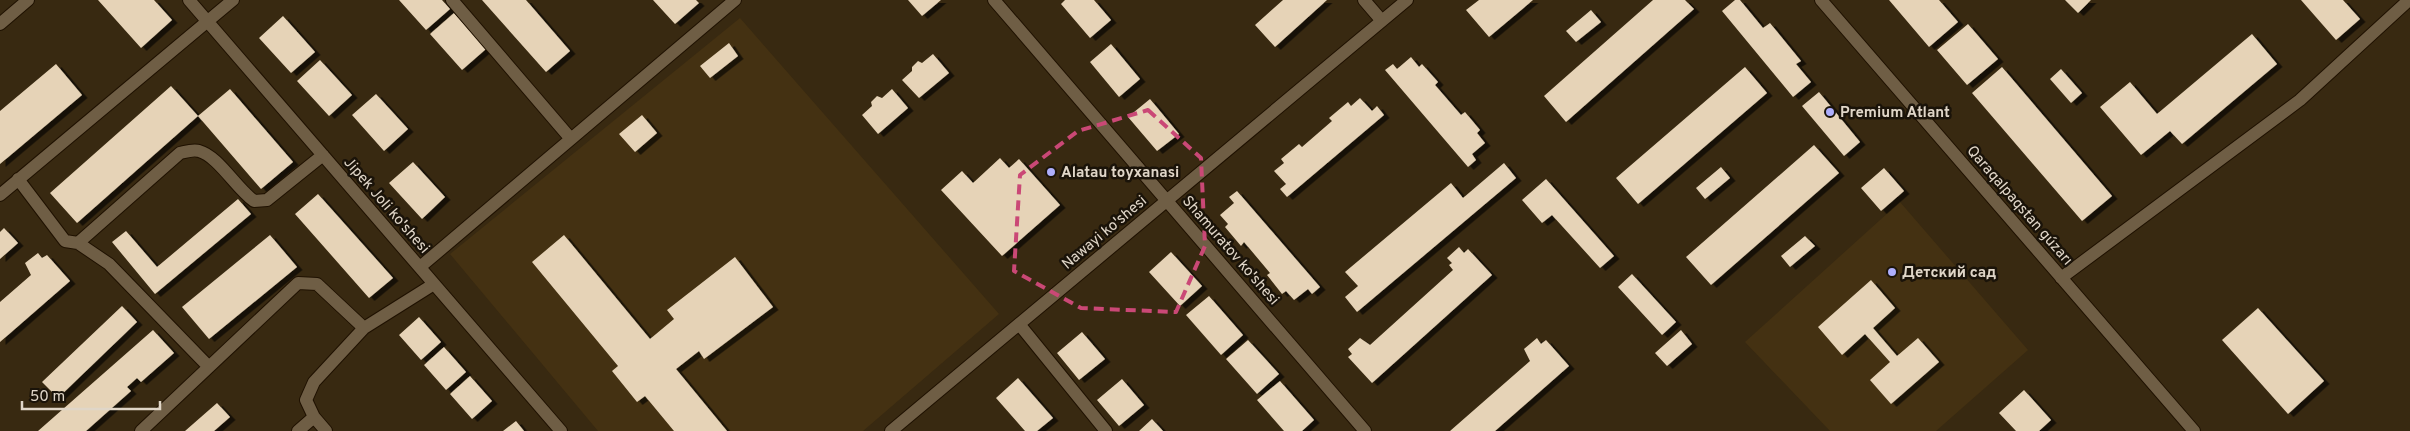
<svg xmlns="http://www.w3.org/2000/svg" width="2410" height="431" viewBox="0 0 2410 431" font-family="Overpass,sans-serif">
<style>
.built{fill:#443112}
.building{fill:#e6d3b7;filter:url(#shadow)}
.lines{fill:none;stroke-linecap:round;stroke-linejoin:round}
.minor-casing{stroke:#1f1100;stroke-width:14}
.minor{stroke:#6f5e45;stroke-width:12}
.marked{fill:none;stroke:#ca4876;stroke-width:4;stroke-dasharray:10 6;stroke-linejoin:round}
.poi-dot{fill:#aeaefb;stroke:#1a1309;stroke-width:2}
.labels{text-anchor:middle;stroke-width:5;stroke-linejoin:round;paint-order:stroke}
.poi-label{font-size:15px;font-weight:bold;fill:#e0d6c8;stroke:#1a1309;text-anchor:start}
.street-label{font-size:15px;fill:#e0d6c8;stroke:#1a1309}
</style>
<defs>
<filter id="shadow"><feDropShadow dx="5.5" dy="3" stdDeviation="0" flood-color="#0009"/></filter>
</defs>
<rect width="100%" height="100%" fill="#382911"/>
<path class="built" d="M740,18L999,314L863,431H598L450,254Z
M1900,202L2028,350L1936,431H1830L1745,342Z"/>
<path class="building" d="M98,0H154L172,20L141,48Z
M399,0H442L450,9L426,30Z
M482,0H526L570,51L546,72Z
M653,0H696L699,3L675,24Z
M908,0H941L922,16Z
M1065,0H1094L1111,20L1090,38L1061,4Z
M1283,0H1327L1275,47L1255,25Z
M1479,0H1533L1489,37L1466,10Z
M1653,0H1685L1694,9L1566,122L1544,96Z
M1735,0H1740L1763,28L1770,23L1801,61L1796,64L1811,82L1793,97L1722,11Z
M1889,0H1939L1958,22L1929,47Z
M2065,0H2091L2078,13Z
M2301,0H2343L2360,19L2336,40Z
M1591,10L1601,22L1576,42L1566,31Z
M454,13L486,49L462,70L430,34Z
M283,16L315,52L291,73L259,38Z
M1968,24L1998,59L1967,85L1937,50Z
M2252,34L2277,64L2182,144L2170,131L2141,155L2100,107L2130,82L2157,114Z
M729,43L738,56L710,78L700,66Z
M1111,44L1140,79L1119,97L1090,62Z
M933,54L949,73L919,98L902,80L912,71V67L918,61L922,63Z
M1411,57L1419,67L1422,64L1438,82L1435,85L1461,115L1465,112L1480,130L1477,133L1485,143L1472,154L1476,160L1468,167L1385,70L1393,64L1397,69Z
M320,60L352,95L329,116L297,81Z
M56,64L82,95L0,164V111Z
M1745,67L1767,93L1638,204L1616,178Z
M2002,67L2112,196L2082,221L1972,93Z
M2061,69L2082,93L2071,103L2050,79Z
M171,86L198,116L77,223L50,193Z
M230,89L293,162L261,189L198,116Z
M892,89L908,108L878,134L862,115L872,106L871,102L877,96L882,98Z
M1819,92L1860,142L1844,156L1802,106Z
M376,94L408,129L384,151L352,115Z
M1360,98L1372,111L1377,106L1384,115L1287,197L1280,189L1286,184L1274,171L1284,163L1281,159L1299,144L1302,147L1332,121L1329,118L1348,102L1351,106Z
M1150,99L1179,134L1157,151L1128,117Z
M642,115L657,133L635,152L619,134Z
M1814,145L1839,173L1711,285L1686,257Z
M1000,158L1009,168L1019,159L1060,205L1002,256L941,190L962,171L973,183Z
M413,162L445,197L422,219L389,183Z
M1504,163L1516,178L1357,312L1345,297L1358,286L1345,272L1451,183L1463,198Z
M1721,167L1730,178L1705,199L1696,188Z
M1884,168L1904,191L1881,211L1861,188Z
M1546,179L1614,256L1600,268L1552,215L1542,223L1522,200Z
M1237,191L1320,287L1312,294L1308,289L1294,300L1286,291L1282,294L1267,275L1270,273L1244,242L1241,246L1225,227L1228,224L1220,215L1234,203L1229,197Z
M318,194L393,278L369,298L295,214Z
M238,199L251,214L155,294L112,242L126,231L157,267Z
M4,228L18,243L0,259V232Z
M270,235L297,267L209,339L182,307Z
M564,235L650,339L674,319L667,310L735,257L773,307L704,359L699,351L676,369L727,431H674L645,396L637,402L612,371L618,366L532,262Z
M1805,236L1815,246L1790,267L1781,256Z
M1459,247L1464,253L1468,249L1492,275L1372,383L1348,357L1352,354L1348,349L1360,338L1370,345L1453,270L1449,265L1452,263L1447,258Z
M1171,252L1202,286L1180,306L1149,272Z
M38,253L42,258L47,255L70,281L0,342V302L31,275L25,263Z
M1632,274L1676,322L1662,335L1618,287Z
M1871,280L1895,308L1873,328L1897,356L1918,338L1939,362L1891,404L1870,380L1890,362L1865,334L1842,355L1818,327Z
M1209,296L1243,335L1221,355L1186,315Z
M122,306L137,322L58,398L42,382Z
M2258,308L2324,381L2288,414L2222,340Z
M419,317L441,342L421,360L399,335Z
M153,330L174,353L141,382L137,378L127,387L131,391L86,431H38Z
M1681,330L1692,344L1667,366L1655,353Z
M1082,332L1105,359L1079,380L1057,353Z
M1537,338L1541,344L1546,340L1569,366L1495,431H1450L1530,361L1524,349Z
M1248,340L1279,374L1257,394L1226,359Z
M444,347L466,372L446,390L424,365Z
M470,376L492,401L472,419L450,394Z
M1018,378L1053,418L1037,431H1025L996,398Z
M1122,379L1144,405L1119,426L1097,400Z
M1280,381L1314,420L1302,431H1284L1257,400Z
M2024,390L2051,420L2039,431H2016L1999,413Z
M217,403L230,417L214,431H185Z
M1152,419L1163,431H1139Z
M516,421L524,431H503Z"/>
<g class="lines">
<defs>
<path id="minor" d="M189,0L561,431
M452,0L571,139
M994,0L1365,431
M1364,0L1382,21
M1821,0L2194,431
M0,24L28,0
M18,179L65,241L78,243L180,153C185,152 193,149 199,151C218,156 236,188 254,201L267,200L323,155
M0,195L233,0
M78,243L109,264L209,367
M420,267L735,0
M2061,278L2300,100L2409,0
M1019,324L1106,431
M141,431L298,283L317,284L364,328L434,284
M298,431L314,417
M326,431L314,417L306,400L314,382L364,328
M891,431L1407,0"/>
</defs>
<use href="#minor" class="minor-casing"/>
<use href="#minor" class="minor"/>
</g>
<path class="marked" d="M1148,110L1201,158L1205,246L1176,312L1081,308L1014,271L1020,175L1078,131Z"/>
<g class="poi-dot">
<circle cx="1830" cy="112" r="5"/>
<circle cx="1051" cy="172" r="5"/>
<circle cx="1892" cy="272" r="5"/>
</g>
<g class="labels">
<g class="poi-label">
<text x="1840" y="117">Premium Atlant</text>
<text x="1061" y="177">Alatau toyxanasi</text>
<text x="1902" y="277">Детский сад</text>
</g>
<g class="street-label">
<text transform="translate(387 205) rotate(49)" y="5">Jipek Joli ko'shesi</text>
<text transform="translate(2020 205) rotate(49)" y="5">Qaraqalpaqstan gúzarı</text>
<text transform="translate(1104 232) rotate(-40)" y="5">Nawayi ko'shesi</text>
<text transform="translate(1231 250) rotate(49)" y="5">Shamuratov ko'shesi</text>
</g>
</g>
<path d="M22 401v8h138v-8" fill="none" stroke="#e0d6c8" stroke-width="2.5"/>
<text x="30" y="401" font-size="15" fill="#e0d6c8" stroke="#1a1309" stroke-width="4" paint-order="stroke">50 m</text>
</svg>
